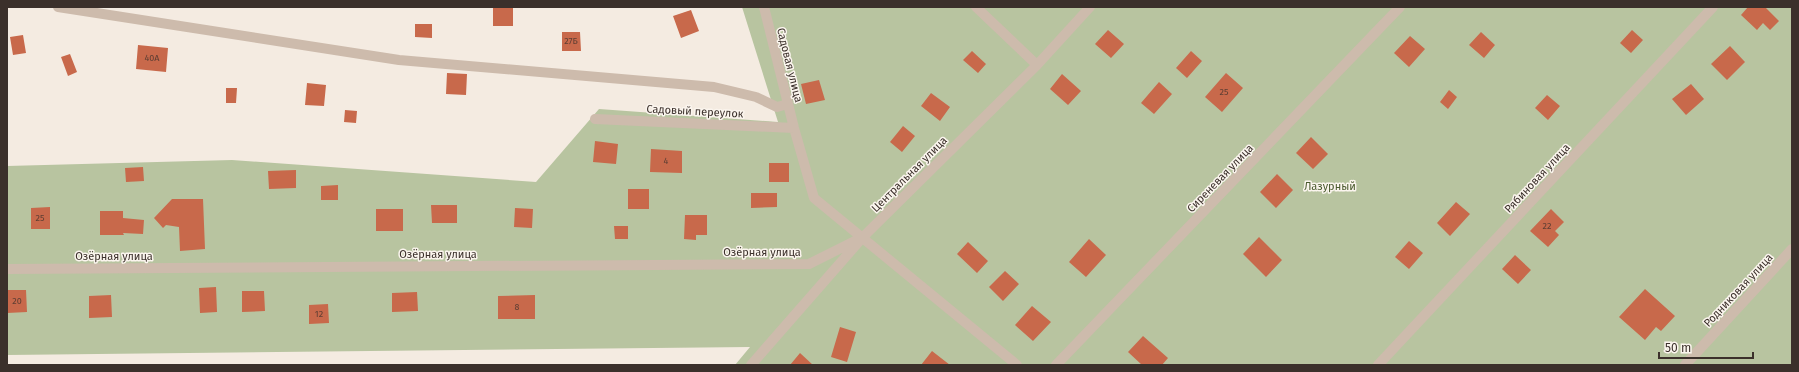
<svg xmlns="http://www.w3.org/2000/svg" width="1799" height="372" viewBox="0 0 1799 372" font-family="'Fira Sans',sans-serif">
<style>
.green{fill:#b8c4a0}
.building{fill:#c8694b}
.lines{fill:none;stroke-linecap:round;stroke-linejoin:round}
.street{stroke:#cdbbac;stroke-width:10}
.labels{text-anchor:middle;stroke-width:3;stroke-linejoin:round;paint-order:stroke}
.number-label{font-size:9px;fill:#5e3e33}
.street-label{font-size:11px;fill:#3b302b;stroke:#fbf5ee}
.park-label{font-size:11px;fill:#4a5a2e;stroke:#fbf5ee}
</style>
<rect width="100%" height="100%" fill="#f4ebe1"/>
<path class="green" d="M742,7H1792V365H735L750,347L7,355V166L232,160L536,182L599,109L778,122Z"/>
<path class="building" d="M493,7H513V26H493Z
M1748,7H1765L1779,21L1770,30L1763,23L1757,30L1741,15Z
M691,10L699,31L681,38L673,16Z
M415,24H432V38L415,37Z
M1108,30L1124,44L1111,58L1095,44Z
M1632,30L1643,40L1631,53L1620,43Z
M562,32H580L581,51H562Z
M1481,32L1495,45L1484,58L1469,45Z
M23,35L26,53L13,55L10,37Z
M1410,36L1425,49L1409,67L1394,53Z
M138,45L168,48L166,72L136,69Z
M1730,46L1745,62L1727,80L1711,64Z
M972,51L986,64L978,73L963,60Z
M1191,51L1202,61L1187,78L1176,68Z
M70,54L77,72L68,76L61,57Z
M447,73L467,74L466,95L446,94Z
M1226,73L1243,88L1222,112L1205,97Z
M1062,74L1081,91L1068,105L1050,89Z
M819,80L825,100L806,104L801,84Z
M1159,82L1172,94L1154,114L1141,103Z
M307,83L326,85L324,106L305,105Z
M1691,84L1704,99L1686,115L1672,99Z
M226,88H237L236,103H226Z
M1449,90L1457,97L1448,109L1440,102Z
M931,93L950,107L940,121L921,106Z
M1547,95L1560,106L1548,120L1535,108Z
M345,110L357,111L356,123L344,122Z
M903,126L915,136L902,152L890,142Z
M1311,137L1328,154L1313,169L1296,153Z
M595,141L618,144L616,164L593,162Z
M651,149L682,151V173L650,172Z
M769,163H789V182H769Z
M143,167L144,181L126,182L125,168Z
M296,170V188L269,189L268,171Z
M1277,174L1293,190L1276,208L1260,192Z
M338,185V200H321V186Z
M628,189H649V209H628Z
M751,193H777V207L751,208Z
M172,199H203L205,249L180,251L179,227L166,225L163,228L154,218Z
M1456,202L1470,214L1450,236L1437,223Z
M431,205H457V223H432Z
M50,207V229H31V208Z
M515,208L533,209L532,228L514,227Z
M376,209H403V231H376Z
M1551,209L1564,222L1555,231L1559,235L1548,247L1530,231Z
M100,211H123V218L144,220L143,234L123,233L124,235H100Z
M685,215H707V235H696V240L684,239Z
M614,226H628V239H615Z
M1259,237L1282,260L1266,277L1243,254Z
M1089,239L1106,255L1086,277L1069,262Z
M1409,241L1423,253L1409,269L1395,257Z
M968,242L988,261L977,273L957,254Z
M1515,255L1531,270L1518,284L1502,269Z
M1005,271L1019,284L1003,301L989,287Z
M216,287L217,312L200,313L199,288Z
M1645,289L1675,316L1661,331L1656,327L1645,340L1619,317Z
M7,290H26L27,312L7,313Z
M242,291H264L265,311L242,312Z
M417,292L418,311L392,312V293Z
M111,295L112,317L89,318V296Z
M535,295V319H498V296Z
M328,304L329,323L309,324V305Z
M1032,306L1051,322L1033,341L1015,325Z
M840,327L856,332L847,362L831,357Z
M1143,336L1168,358L1162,365H1142L1128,352Z
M932,351L950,365H921Z
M800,353L813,365H790Z"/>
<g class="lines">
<path class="street" d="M58,7L399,60L714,87L756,97L777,107L788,104
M764,7L794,128L814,198L1017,365
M976,7L1037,65
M595,119L794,128
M7,269L809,264L863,237
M751,365L863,237L1037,65L1090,7
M1056,365L1400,7
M1378,365L1713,7
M1685,365L1792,249"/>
</g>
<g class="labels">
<g class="number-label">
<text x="571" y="44">27Б</text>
<text x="152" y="61">40А</text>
<text x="1224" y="95">25</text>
<text x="666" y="164">4</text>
<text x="40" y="221">25</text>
<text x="1547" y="229">22</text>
<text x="17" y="304">20</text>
<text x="517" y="310">8</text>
<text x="319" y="317">12</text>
</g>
<g class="street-label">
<text transform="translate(790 65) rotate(76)" y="4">Садовая улица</text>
<text transform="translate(695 111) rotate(3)" y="4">Садовый переулок</text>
<text transform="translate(909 174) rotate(-45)" y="4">Центральная улица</text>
<text transform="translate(1220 178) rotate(-46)" y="4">Сиреневая улица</text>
<text transform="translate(1537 178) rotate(-47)" y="4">Рябиновая улица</text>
<text x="762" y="256">Озёрная улица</text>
<text x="438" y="258">Озёрная улица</text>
<text x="114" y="260">Озёрная улица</text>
<text transform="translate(1738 290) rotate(-47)" y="4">Родниковая улица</text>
</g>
<g class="park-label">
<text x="1330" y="190">Лазурный</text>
</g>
</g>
<rect width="1799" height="372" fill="none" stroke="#3b302b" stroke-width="16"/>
<path d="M1659 352v6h94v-6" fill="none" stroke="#3b302b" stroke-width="2"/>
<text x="1665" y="352" font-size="12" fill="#3b302b" stroke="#fbf5ee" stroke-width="3" paint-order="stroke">50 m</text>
</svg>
